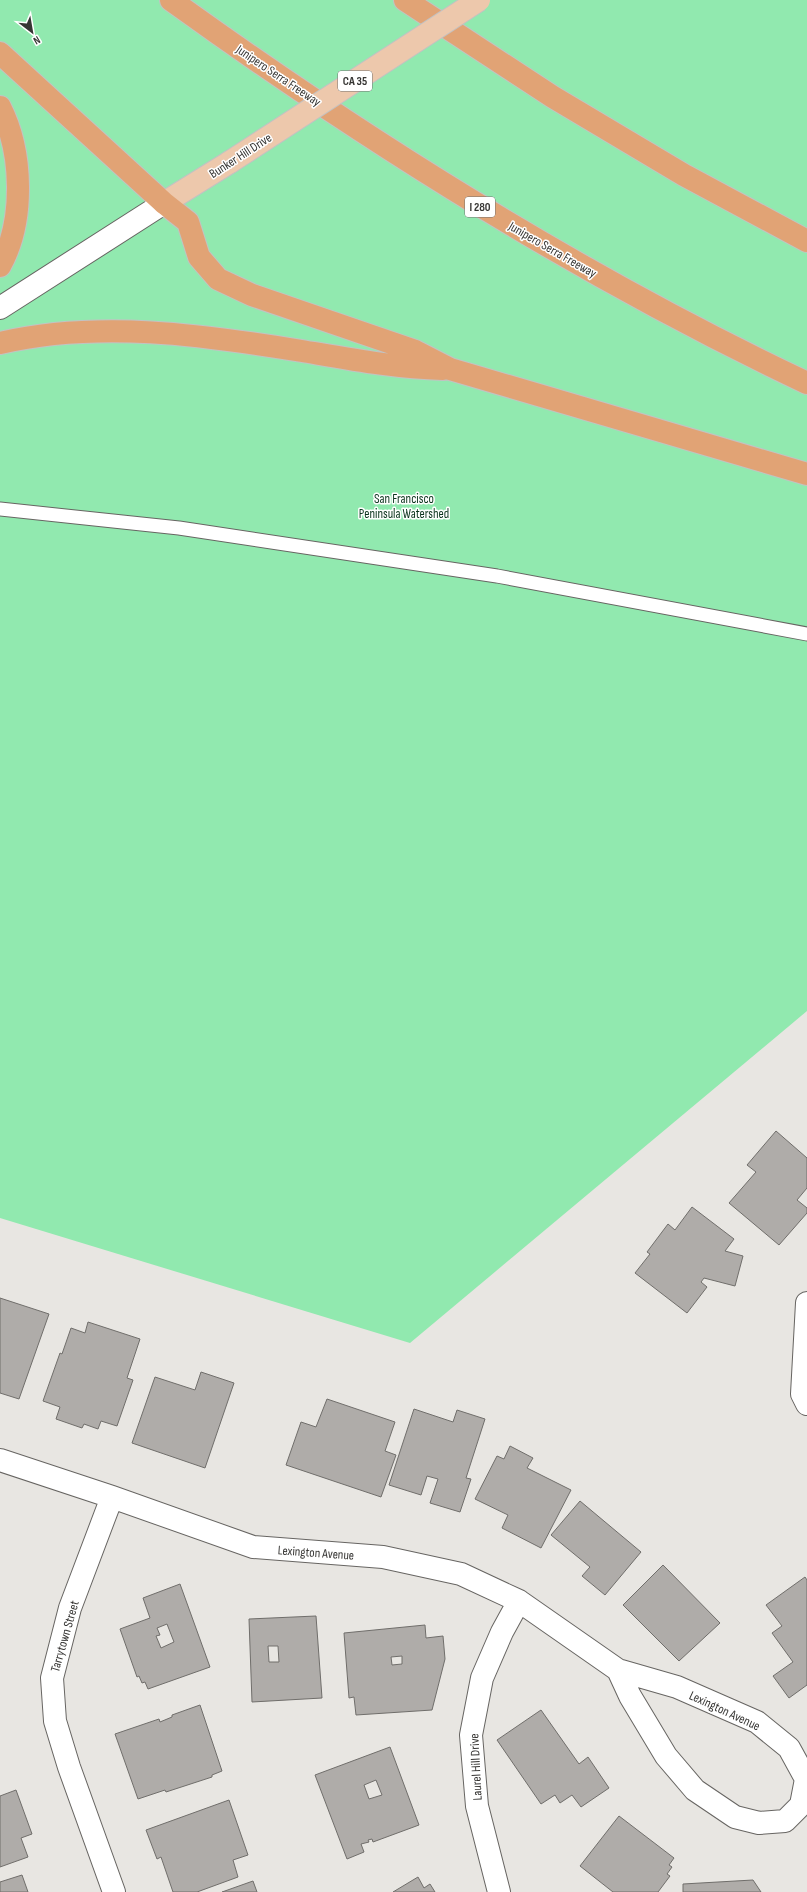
<svg xmlns="http://www.w3.org/2000/svg" width="807" height="1892" viewBox="0 0 807 1892" font-family="'Sofia Sans Condensed',sans-serif">
<style>
.green{fill:#91e9af}
.building{fill:#afaca9;stroke:#706e6b;fill-rule:evenodd}
.lines{fill:none;stroke-linecap:round;stroke-linejoin:round}
.service-casing{stroke:#676562;stroke-width:15}
.minor-casing{stroke:#676562;stroke-width:24}
.tertiary-casing{stroke:#676562;stroke-width:24}
.primary-casing{stroke:#c3c2c2;stroke-width:24}
.motorway-casing{stroke:#c3c2c2;stroke-width:24}
.service{stroke:#fff;stroke-width:13}
.minor{stroke:#fff;stroke-width:22}
.tertiary{stroke:#fff;stroke-width:22}
.primary{stroke:#edc8ac;stroke-width:22}
.motorway{stroke:#e1a375;stroke-width:22}
.primary-bridge-casing{stroke:#c3c2c2;stroke-width:24;stroke-linecap:butt}
.primary-bridge{stroke:#edc8ac;stroke-width:22}
.labels{text-anchor:middle;stroke-width:3;stroke-linejoin:round;paint-order:stroke}
.shield{fill:#fff;stroke:#727270;stroke-width:1}
.shield-label{font-size:12px;font-weight:bold;fill:#363533}
.street-label{font-size:13px;fill:#363533;stroke:#fff}
.park-label{font-size:13px;fill:#0a331c;stroke:#fff}
</style>
<rect width="100%" height="100%" fill="#e8e6e2"/>
<path class="green" d="M0,0H807V1011L410,1343L0,1218Z"/>
<path class="building" d="M776,1131L807,1158V1188L797,1200L807,1208V1213L779,1245L729,1203L756,1172L747,1165Z
M692,1207L734,1239L725,1251L743,1256L735,1286L704,1278L701,1282L707,1287L687,1313L635,1273L650,1254L647,1252L668,1224L675,1230Z
M0,1298L49,1314L19,1399L0,1393Z
M88,1322L140,1339L127,1378L133,1380L117,1426L101,1421L98,1429L84,1424L82,1428L56,1419L60,1407L43,1401L60,1353L62,1354L71,1328L85,1333Z
M201,1372L234,1383L205,1468L132,1443L155,1377L195,1390Z
M327,1399L395,1422L385,1451L396,1455L381,1497L286,1465L301,1422L316,1427Z
M414,1409L453,1422L457,1410L485,1419L466,1478L471,1479L460,1512L430,1503L438,1479L427,1476L421,1495L389,1485Z
M510,1446L533,1458L527,1468L571,1490L541,1548L502,1528L508,1515L475,1499L497,1456L504,1459Z
M580,1501L641,1552L605,1595L582,1576L590,1567L551,1535Z
M663,1565L720,1623L679,1661L623,1605Z
M805,1577L807,1580V1685L789,1698L773,1676L793,1662L772,1633L782,1626L766,1605Z
M180,1584L210,1667L148,1689L145,1682L142,1683L139,1676L137,1677L120,1629L150,1618L143,1598ZM167,1624L174,1642L161,1648L156,1636L160,1635L157,1628Z
M316,1616L322,1698L252,1702L249,1619ZM268,1646H278L279,1662H269Z
M425,1625L426,1638L443,1636L445,1659L432,1710L356,1715L354,1697L349,1698L344,1633ZM402,1656V1664L392,1665L391,1657Z
M200,1705L222,1771L212,1775V1777L166,1792L165,1790L138,1799L115,1734L159,1719L160,1722L172,1717V1715Z
M541,1710L579,1764L588,1757L609,1788L581,1807L572,1795L560,1803L555,1795L541,1804L497,1740Z
M390,1747L419,1825L373,1842L372,1839L368,1840L369,1842L361,1844L364,1852L347,1859L315,1775ZM376,1780L382,1795L369,1799L364,1785Z
M16,1790L32,1834L21,1838L28,1857L0,1867V1796Z
M229,1800L248,1855L233,1860L238,1877L197,1892H173L161,1857L157,1859L146,1830Z
M619,1816L674,1858L669,1865L672,1867L667,1874L670,1876L658,1892H613L580,1866Z
M22,1875L28,1892H0V1882Z
M418,1877L424,1888L430,1884L435,1892H393Z
M753,1880L761,1892H683V1884Z
M253,1881L257,1892H222Z"/>
<g class="lines">
<defs>
<path id="service" d="M0,509L179,528L497,576L807,634"/>
<path id="minor" d="M807,1303L802,1394L807,1404
M0,1460L112,1497L253,1547L383,1557L461,1574L519,1601L618,1670L677,1687L757,1722L789,1748L806,1779L801,1805L785,1821L759,1823L735,1817L695,1790L666,1756L630,1696L618,1670
M112,1497L70,1608L52,1678L55,1721L69,1767L114,1892
M499,1892L477,1806L471,1735L482,1678L502,1632L519,1601"/>
<path id="tertiary" d="M0,308L164,203"/>
<path id="primary" d="M164,203L230,162"/>
<path id="motorway" d="M171,0C372,145 583,277 807,383
M405,0L553,97L684,175L807,241
M0,53L164,203L188,222L199,257L218,279L252,295L415,351L450,369L807,474
M0,107C23,152 25,221 0,266
M0,343C99,320 203,335 302,351C349,359 396,368 443,369"/>
</defs>
<use href="#service" class="service-casing"/>
<use href="#minor" class="minor-casing"/>
<use href="#tertiary" class="tertiary-casing"/>
<use href="#primary" class="primary-casing"/>
<use href="#motorway" class="motorway-casing"/>
<use href="#service" class="service"/>
<use href="#minor" class="minor"/>
<use href="#tertiary" class="tertiary"/>
<use href="#primary" class="primary"/>
<use href="#motorway" class="motorway"/>
<defs>
<path id="primary-bridge" d="M230,162L479,0"/>
</defs>
<use href="#primary-bridge" class="primary-bridge-casing"/>
<use href="#primary-bridge" class="primary-bridge"/>
</g>
<g class="labels">
<g class="shield">
<rect x="338" y="71" width="34" height="20" rx="3"/>
<rect x="465" y="197" width="30" height="20" rx="3"/>
</g>
<g class="shield-label">
<text x="355" y="85">CA 35</text>
<text x="480" y="211">I 280</text>
</g>
<g class="street-label">
<text transform="translate(279 75) rotate(34)" y="5">Junipero Serra Freeway</text>
<text transform="translate(240 155) rotate(-33)" y="5">Bunker Hill Drive</text>
<text transform="translate(553 249) rotate(30)" y="5">Junipero Serra Freeway</text>
<text transform="translate(316 1552) rotate(4)" y="5">Lexington Avenue</text>
<text transform="translate(64 1636) rotate(-74)" y="5">Tarrytown Street</text>
<text transform="translate(725 1710) rotate(25)" y="5">Lexington Avenue</text>
<text transform="translate(475 1767) rotate(-93)" y="5">Laurel Hill Drive</text>
</g>
<g class="park-label">
<text x="404" y="503">San Francisco<tspan x="404" dy="15">Peninsula Watershed</tspan></text>
</g>
</g>
<g transform="translate(32 32) rotate(149)" stroke="#ffffff" stroke-width="3" paint-order="stroke">
<path d="M0-3L7 15L0 10L-7 15Z" fill="#363533"/>
<text y="-6" font-size="11" font-weight="bold" text-anchor="middle" fill="#363533">N</text>
</g>
</svg>
